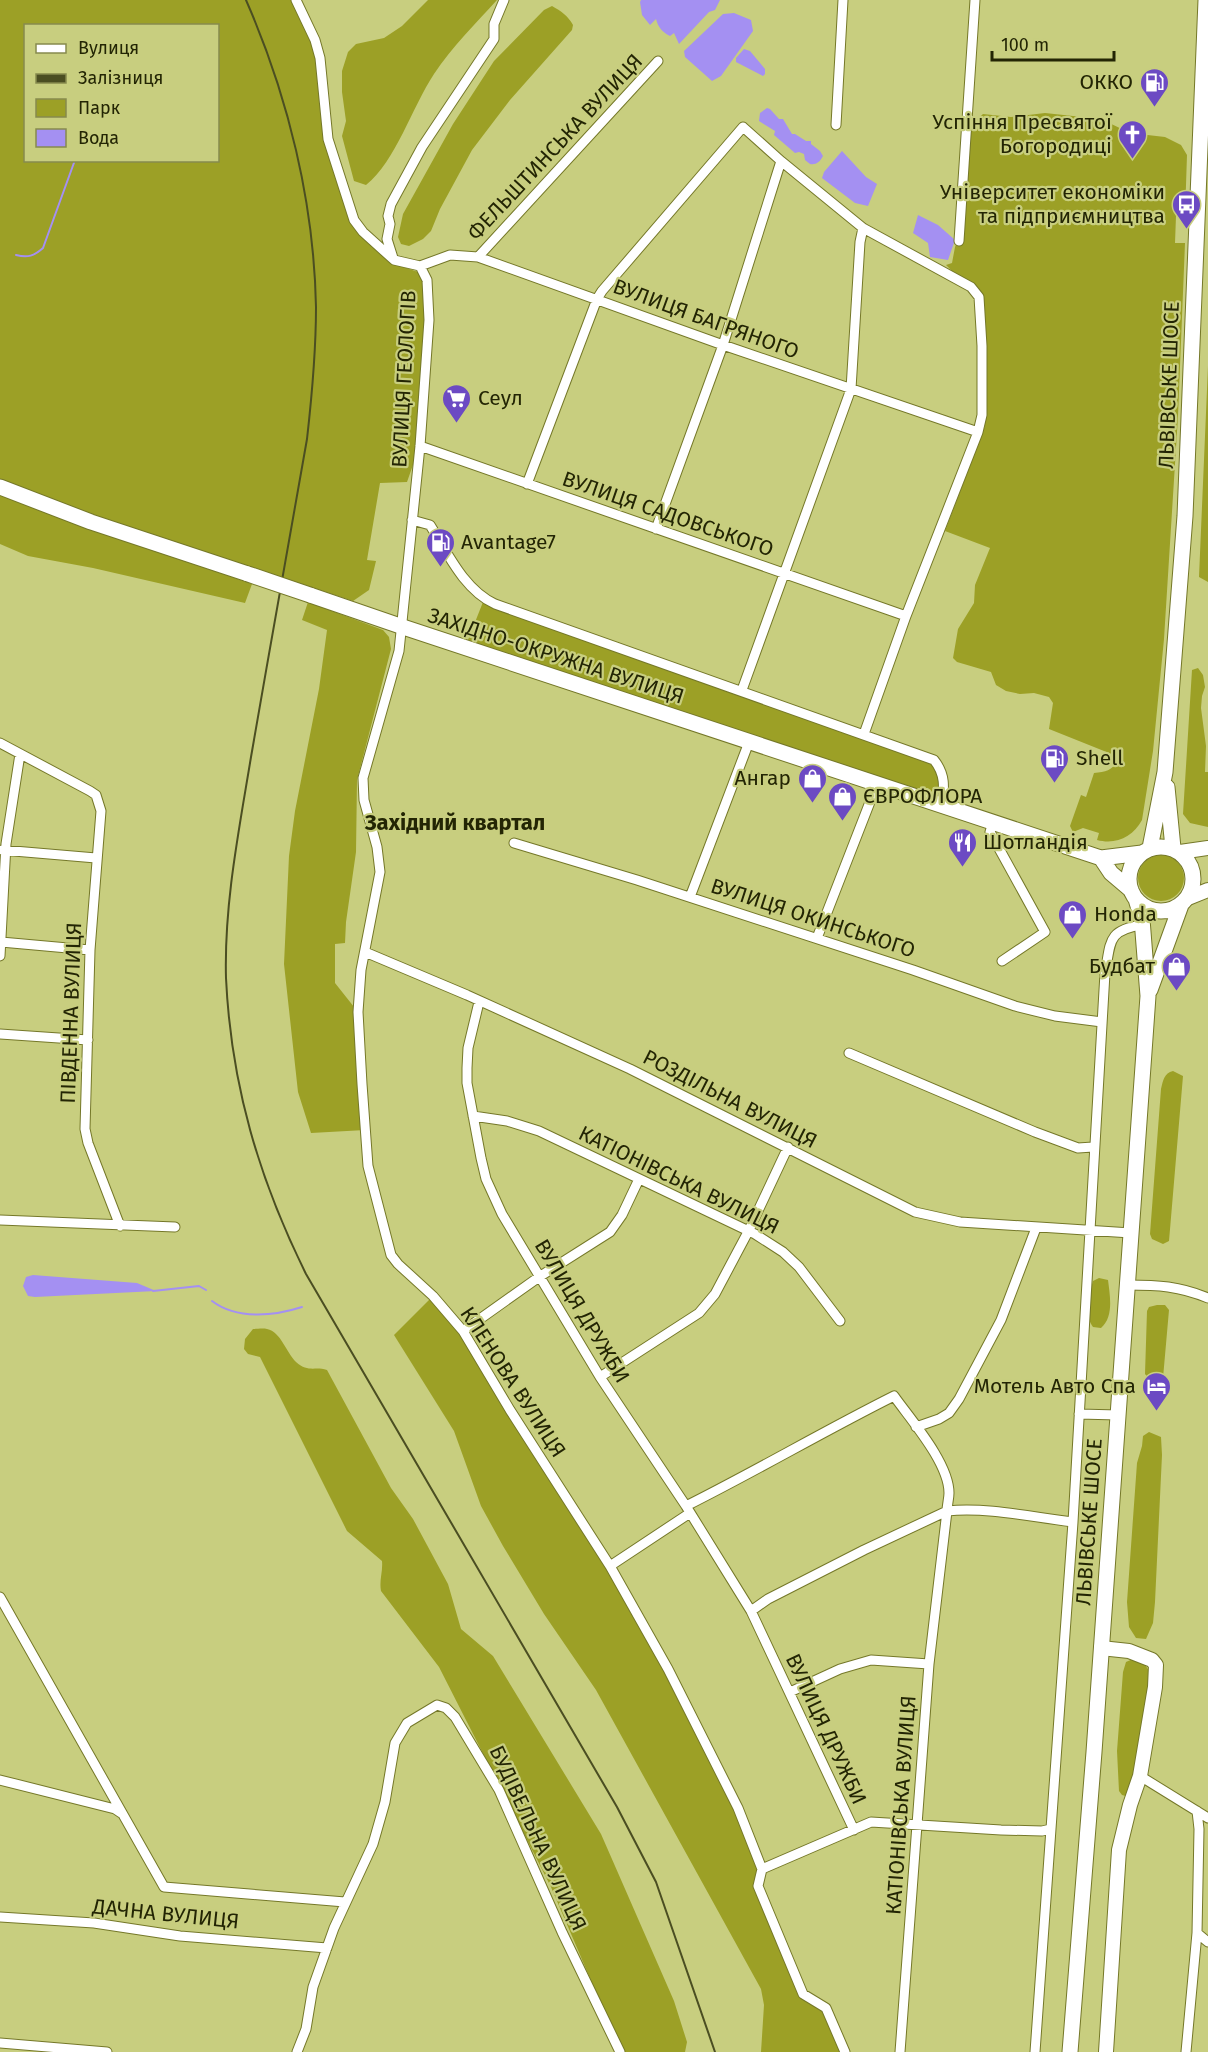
<svg xmlns="http://www.w3.org/2000/svg" width="1208" height="2052" viewBox="0 0 1208 2052" font-family="'Fira Sans',sans-serif">
<style>
.green{fill:#9ca026;fill-rule:evenodd}
.water{fill:#a490f2}
.lines{fill:none;stroke-linecap:round;stroke-linejoin:round}
.stream{stroke:#a490f2;stroke-width:2}
.street-casing{stroke:#757829;stroke-width:11}
.secondary-casing{stroke:#757829;stroke-width:16}
.primary-casing{stroke:#757829;stroke-width:17}
.street{stroke:#fff;stroke-width:9}
.secondary{stroke:#fff;stroke-width:14}
.primary{stroke:#fff;stroke-width:15}
.rail{stroke:#4b4e22;stroke-width:2}
.primary-bridge-casing{stroke:#757829;stroke-width:17;stroke-linecap:butt}
.primary-bridge{stroke:#fff;stroke-width:15}
.labels{text-anchor:middle;stroke-width:4.5;stroke-linejoin:round;paint-order:stroke}
.poi-label{font-size:21px;fill:#232504;stroke:#c8ce7f;text-anchor:end}
.street-label{font-size:21px;fill:#232504;stroke:#c8ce7f}
.neighbourhood-label{font-size:22px;font-weight:bold;fill:#232504;stroke:#c8ce7f}
</style>
<rect width="100%" height="100%" fill="#c8ce7f"/>
<path class="green" d="M0,0H292L312,41L317,59L325,140L351,221L392,263L418,272L423,279L426,320L414,462L407,482L380,483L367,560L376,561L369,590L353,601L251,567L174,545L0,483ZM26,26H218V160H26Z
M428,0H497C476,23 452,47 434,74C412,107 396,161 366,185L354,181L342,136L346,121L342,92V71L348,52L356,44L384,38L402,26Z
M552,6C561,11 568,16 573,25L572,30L510,100L472,150L440,209L431,231L423,239L409,246L401,244L398,237L403,214L453,124L494,61L544,10Z
M1045,113L1101,119L1130,133L1165,137L1181,145L1187,155L1185,215L1176,216L1175,243H1185L1178,416L1164,639L1153,751L1142,820C1133,837 1116,845 1097,840L1099,833L1083,828L1073,832L1070,826L1081,795L1086,797L1094,773C1108,772 1114,769 1119,757L1049,729L1053,703L1049,697L1034,693L1020,694L1006,691L996,685L991,672L957,662L953,658L958,629L974,603L975,585L990,548L945,531L985,426L986,344L982,301L946,265L952,263L955,247L962,230L970,125L983,114L1011,117Z
M1208,366V582L1199,577Z
M0,495L252,584L245,603L93,568L28,556L0,544Z
M308,602L383,630L389,637L391,649L357,780L356,852L346,922L345,943L335,944V983L358,1012L365,1130L311,1133L298,1092L284,964L289,856L295,811L319,689L327,630L302,620Z
M483,602L932,763L939,775V801L466,645Z
M1198,668L1203,675L1205,687L1202,696L1201,708L1206,746L1205,772H1208V827L1190,823L1183,814L1192,670Z
M1138 878a23 23 0 1 1 46 0a23 23 0 1 1-46 0Z
M1173,1071L1183,1076L1169,1241L1163,1244L1152,1239L1150,1234L1161,1089C1163,1081 1164,1073 1173,1071Z
M1099,1278L1108,1280C1110,1296 1114,1317 1101,1328L1093,1327C1084,1315 1089,1296 1093,1281Z
M433,1296L463,1331L668,1669L762,1869L758,1886L803,1994L826,2008L845,2052H761L764,2005L761,1989L596,1690L544,1614L503,1546L481,1506L454,1431L394,1335Z
M1157,1305H1165L1169,1310L1163,1378C1157,1384 1150,1380 1145,1374L1147,1311L1149,1307Z
M253,1329C257,1329 263,1328 267,1329C281,1332 286,1352 296,1362C308,1373 315,1366 327,1370L391,1488L413,1519L448,1584L461,1629L493,1656L601,1834L674,2001L687,2042L685,2052H624L610,2025L551,1887L439,1667L381,1591C379,1580 383,1572 382,1561L347,1531L260,1357L248,1354L244,1349L245,1339Z
M1149,1432L1161,1437L1162,1455L1155,1602L1153,1623L1146,1639L1136,1638L1129,1627L1127,1602L1137,1463L1142,1446L1143,1436Z
M1135,1658L1143,1662L1150,1672L1143,1728L1129,1797L1122,1795L1119,1791L1117,1751L1123,1672L1126,1662Z"/>
<path class="water" d="M641,0H720L715,10L709,12L679,44L674,33L670,36C662,32 658,27 656,19L650,25L642,15L640,2Z
M734,13L751,20L753,31L721,76L712,81L685,57L684,51L723,14Z
M744,49L750,51L765,69V74L763,76L736,62V58Z
M767,108L770,109L779,119H783L792,134H795L806,141H811V144L820,151L823,156C820,162 816,165 810,164L805,160L804,154L799,152L795,153L774,135L775,131L759,121L760,113Z
M842,151L866,177L877,184L868,206L855,203L822,178L824,172Z
M918,215L938,225L955,240L948,260L930,257L928,243L913,233Z
M33,1275L137,1283L156,1291L35,1297L28,1296L23,1286L26,1277Z"/>
<g class="lines">
<path class="stream" d="M16,255C28,258 34,256 43,248L75,160
M153,1291L199,1286L206,1290
M212,1301C237,1320 274,1316 302,1307"/>
<defs>
<path id="street" d="M296,0L315,40L320,58L328,139L354,220L363,232L394,260L420,266L427,280L429,320L420,446L399,651L363,778L364,800L377,847L380,872L361,970L358,1012L362,1084L368,1166L391,1255L398,1264L433,1296L463,1331L510,1410L610,1566L668,1669L738,1808L762,1869
M836,125L843,0
M959,241L975,0
M478,257L658,61
M393,258L387,239L390,224L388,216L391,204L422,147L494,39V24L504,0
M420,266L450,255L478,257L723,345L978,432
M420,446L906,616
M527,484L597,299L602,291L743,127L781,161L863,228L971,287L979,297L982,346V415L978,432L906,616L864,734
M412,520L430,525C447,552 464,590 495,604L934,760C946,775 944,788 942,806
M656,529L723,345L781,161
M742,690L851,389L860,242L863,228
M0,743L90,791L96,795L101,811L90,950L85,1129L88,1143L120,1226
M993,822L990,832L1045,932L1002,961
M514,843L637,880L913,970L1015,1006L1055,1016L1102,1022
M2,850L96,858
M690,897L749,742
M817,938L877,784
M1,942L90,950
M365,952L467,995L630,1069L915,1212L960,1222L1131,1233
M0,956L6,844L20,754
M479,1002L468,1048L467,1068V1083L481,1158L486,1179L502,1214L600,1377L686,1506L751,1611L768,1599L864,1550L947,1511C947,1505 949,1499 949,1493C949,1463 911,1420 894,1396C824,1431 756,1471 686,1506
M0,1034L88,1040
M849,1053L1035,1132L1078,1148L1093,1147
M473,1116L507,1121L539,1131L755,1234L783,1252L799,1267L840,1321
M0,1220L175,1227
M1127,1285C1158,1285 1179,1286 1208,1298
M463,1331L539,1277L610,1232L622,1215L639,1179
M600,1377L699,1313L715,1294L749,1230L788,1147
M1079,1414L1118,1415
M916,1427L939,1419L949,1413L959,1399L1001,1320L1036,1228
M610,1566L690,1513
M0,1597L164,1887L345,1902
M751,1611L854,1830
M790,1692L840,1669L871,1660L929,1664
M1140,1776L1208,1818
M0,1780L115,1809L121,1813
M762,1869L871,1822L1001,1830L1042,1831L1051,1829
M762,1869L758,1886L803,1994L826,2008L845,2052
M0,1917L94,1923L180,1936L327,1948
M1197,1933L1208,1942
M0,2043L107,2052
M297,2052L306,2029L313,1987L334,1928L373,1844L385,1802L395,1743L407,1723L437,1705L446,1708L455,1717L499,1790L562,1932L620,2052
M900,2052L929,1664L947,1511C988,1507 1031,1517 1073,1522
M1035,2052L1073,1522L1105,973C1111,942 1107,930 1142,925
M1186,2052L1197,1933L1199,1829L1197,1811"/>
<path id="secondary" d="M1180,852L1208,848
M1188,898L1208,890
M1101,1648L1129,1651L1152,1660L1156,1665L1155,1687L1140,1776L1130,1805L1119,1850L1106,2052"/>
<path id="primary" d="M0,487L91,522L248,574
M310,595L406,628L1101,858L1142,853
M1167,787L1173,848
M1129 879a32 32 0 1 1 64 0a32 32 0 1 1-64 0Z
M1150,848L1165,772L1185,516L1206,0
M1101,858L1111,873L1131,890
M1150,990L1181,905
M1070,2052L1094,1752L1148,996L1142,919L1136,899"/>
</defs>
<use href="#street" class="street-casing"/>
<use href="#secondary" class="secondary-casing"/>
<use href="#primary" class="primary-casing"/>
<use href="#street" class="street"/>
<use href="#secondary" class="secondary"/>
<use href="#primary" class="primary"/>
<path class="rail" d="M246,0C288,96 314,202 316,307C316,351 312,395 307,439C289,546 269,651 251,757C239,830 224,904 226,978C231,1085 259,1179 306,1274L617,1807L656,1882L715,2052"/>
<defs>
<path id="primary-bridge" d="M248,574L310,595"/>
</defs>
<use href="#primary-bridge" class="primary-bridge-casing"/>
<use href="#primary-bridge" class="primary-bridge"/>
</g>
<defs>
<symbol id="fuel-pin" viewBox="-11 -11 22 30"><path d="M0 17L-7.5 6A9.5 9.5 0 1 1 7.5 6Z" fill="#6c4ac3" stroke="#c8ce7f"/><path d="M-5.5-6h7V0h2V4h1.3V-2.5L3-4.5l.8-.8L6-3V5H2.5V1h-1V6h-7ZM-4.2-4.7v3.2H.2V-4.7Z" fill="#fff"/></symbol>
<symbol id="church-pin" viewBox="-11 -11 22 30"><path d="M0 17L-7.5 6A9.5 9.5 0 1 1 7.5 6Z" fill="#6c4ac3" stroke="#c8ce7f"/><path d="M-1.2-6h2.4v3.5h3.3v2.4h-3.3V6h-2.4V-.1h-3.3v-2.4h3.3Z" fill="#fff"/></symbol>
<symbol id="bus-pin" viewBox="-11 -11 22 30"><path d="M0 17L-7.5 6A9.5 9.5 0 1 1 7.5 6Z" fill="#6c4ac3" stroke="#c8ce7f"/><path d="M-5-6H5V4H4V6H2V4H-2V6H-4V4H-5ZM-3.5-4V0h7V-4ZM-3.5 1.2v1.5H-2V1.2ZM2 1.2v1.5H3.5V1.2Z" fill="#fff"/></symbol>
<symbol id="supermarket-pin" viewBox="-11 -11 22 30"><path d="M0 17L-7.5 6A9.5 9.5 0 1 1 7.5 6Z" fill="#6c4ac3" stroke="#c8ce7f"/><path d="M-6-5.5h2.5l.6 2H6L4.5 2H-2.5L-4.4-4H-6ZM-1.5 3.2a1.3 1.3 0 1 0 .1 0ZM3 3.2a1.3 1.3 0 1 0 .1 0Z" fill="#fff"/></symbol>
<symbol id="shop-pin" viewBox="-11 -11 22 30"><path d="M0 17L-7.5 6A9.5 9.5 0 1 1 7.5 6Z" fill="#6c4ac3" stroke="#c8ce7f"/><path d="M-5-2.5h2.3a2.7 3.5 0 0 1 5.4 0H5L5.5 6h-11ZM-1.5-2.5h3a1.5 2.3 0 0 0-3 0Z" fill="#fff"/></symbol>
<symbol id="restaurant-pin" viewBox="-11 -11 22 30"><path d="M0 17L-7.5 6A9.5 9.5 0 1 1 7.5 6Z" fill="#6c4ac3" stroke="#c8ce7f"/><path d="M-5-6h1v4h1v-4h1v4h1v-4h1v5L-1.5 .5V6h-2V.5L-5-1ZM5-6V6H3V1.5H1.5Q1.5-4 5-6Z" fill="#fff"/></symbol>
<symbol id="hotel-pin" viewBox="-11 -11 22 30"><path d="M0 17L-7.5 6A9.5 9.5 0 1 1 7.5 6Z" fill="#6c4ac3" stroke="#c8ce7f"/><path d="M-6-4.5h1.5V1H6V5H4.5V3h-9V5H-6ZM-4 0a1.8 1.8 0 1 1 3.6 0ZM.5 0V-2.5h3Q6-2.5 6 0Z" fill="#fff"/></symbol>
</defs>
<g fill-rule="evenodd">
<use href="#fuel-pin" x="1138" y="66" width="33" height="45"/>
<use href="#church-pin" x="1116" y="118" width="33" height="45"/>
<use href="#bus-pin" x="1170" y="188" width="33" height="45"/>
<use href="#supermarket-pin" x="440" y="382" width="33" height="45"/>
<use href="#fuel-pin" x="424" y="526" width="33" height="45"/>
<use href="#fuel-pin" x="1038" y="742" width="33" height="45"/>
<use href="#shop-pin" x="796" y="762" width="33" height="45"/>
<use href="#shop-pin" x="826" y="780" width="33" height="45"/>
<use href="#restaurant-pin" x="946" y="826" width="33" height="45"/>
<use href="#shop-pin" x="1056" y="898" width="33" height="45"/>
<use href="#shop-pin" x="1160" y="950" width="33" height="45"/>
<use href="#hotel-pin" x="1140" y="1370" width="33" height="45"/>
</g>
<g class="labels">
<g class="poi-label">
<text x="1133" y="89">ОККО</text>
<text x="1112" y="129">Успіння Пресвятої<tspan x="1112" dy="24">Богородиці</tspan></text>
<text x="1165" y="199">Університет економіки<tspan x="1165" dy="24">та підприємництва</tspan></text>
<text x="478" y="405" text-anchor="start">Сеул</text>
<text x="461" y="549" text-anchor="start">Avantage7</text>
<text x="1076" y="765" text-anchor="start">Shell</text>
<text x="791" y="785">Ангар</text>
<text x="863" y="803" text-anchor="start">ЄВРОФЛОРА</text>
<text x="983" y="849" text-anchor="start">Шотландія</text>
<text x="1094" y="921" text-anchor="start">Honda</text>
<text x="1155" y="973">Будбат</text>
<text x="1136" y="1393">Мотель Авто Спа</text>
</g>
<g class="street-label">
<text transform="translate(555 147) rotate(-47)" y="7">ФЕЛЬШТИНСЬКА ВУЛИЦЯ</text>
<text transform="translate(706 319) rotate(20)" y="7">ВУЛИЦЯ БАГРЯНОГО</text>
<text transform="translate(404 379) rotate(-87)" y="7">ВУЛИЦЯ ГЕОЛОГІВ</text>
<text transform="translate(1169 385) rotate(-88)" y="7">ЛЬВІВСЬКЕ ШОСЕ</text>
<text transform="translate(668 514) rotate(19)" y="7">ВУЛИЦЯ САДОВСЬКОГО</text>
<text transform="translate(556 656) rotate(18)" y="7">ЗАХІДНО-ОКРУЖНА ВУЛИЦЯ</text>
<text transform="translate(813 918) rotate(18)" y="7">ВУЛИЦЯ ОКИНСЬКОГО</text>
<text transform="translate(71 1013) rotate(-88)" y="7">ПІВДЕННА ВУЛИЦЯ</text>
<text transform="translate(730 1099) rotate(27)" y="7">РОЗДІЛЬНА ВУЛИЦЯ</text>
<text transform="translate(679 1180) rotate(26)" y="7">КАТІОНІВСЬКА ВУЛИЦЯ</text>
<text transform="translate(582 1311) rotate(59)" y="7">ВУЛИЦЯ ДРУЖБИ</text>
<text transform="translate(513 1382) rotate(57)" y="7">КЛЕНОВА ВУЛИЦЯ</text>
<text transform="translate(1089 1522) rotate(-86)" y="7">ЛЬВІВСЬКЕ ШОСЕ</text>
<text transform="translate(826 1729) rotate(65)" y="7">ВУЛИЦЯ ДРУЖБИ</text>
<text transform="translate(901 1805) rotate(-86)" y="7">КАТІОНІВСЬКА ВУЛИЦЯ</text>
<text transform="translate(538 1838) rotate(65)" y="7">БУДІВЕЛЬНА ВУЛИЦЯ</text>
<text transform="translate(166 1914) rotate(6)" y="7">ДАЧНА ВУЛИЦЯ</text>
</g>
<g class="neighbourhood-label">
<text x="455" y="830">Західний квартал</text>
</g>
</g>
<rect x="24" y="24" width="195" height="138" fill="#c8ce7f" stroke="#868a4e" stroke-width="1.5"/>
<rect x="36" y="44" width="30" height="9" fill="#ffffff" stroke="#868a4e" stroke-width="1.5"/>
<text x="78" y="54" font-size="18" fill="#232504">Вулиця</text>
<rect x="36" y="74" width="30" height="9" fill="#4b4e22" stroke="#868a4e" stroke-width="1.5"/>
<text x="78" y="84" font-size="18" fill="#232504">Залізниця</text>
<rect x="36" y="99" width="30" height="18" fill="#9ca026" stroke="#868a4e" stroke-width="1.5"/>
<text x="78" y="114" font-size="18" fill="#232504">Парк</text>
<rect x="36" y="129" width="30" height="18" fill="#a490f2" stroke="#868a4e" stroke-width="1.5"/>
<text x="78" y="144" font-size="18" fill="#232504">Вода</text>
<path d="M992 51v9h122v-9" fill="none" stroke="#232504" stroke-width="3"/>
<text x="1001" y="51" font-size="18" fill="#232504" stroke="#c8ce7f" stroke-width="4.5" paint-order="stroke">100 m</text>
</svg>
